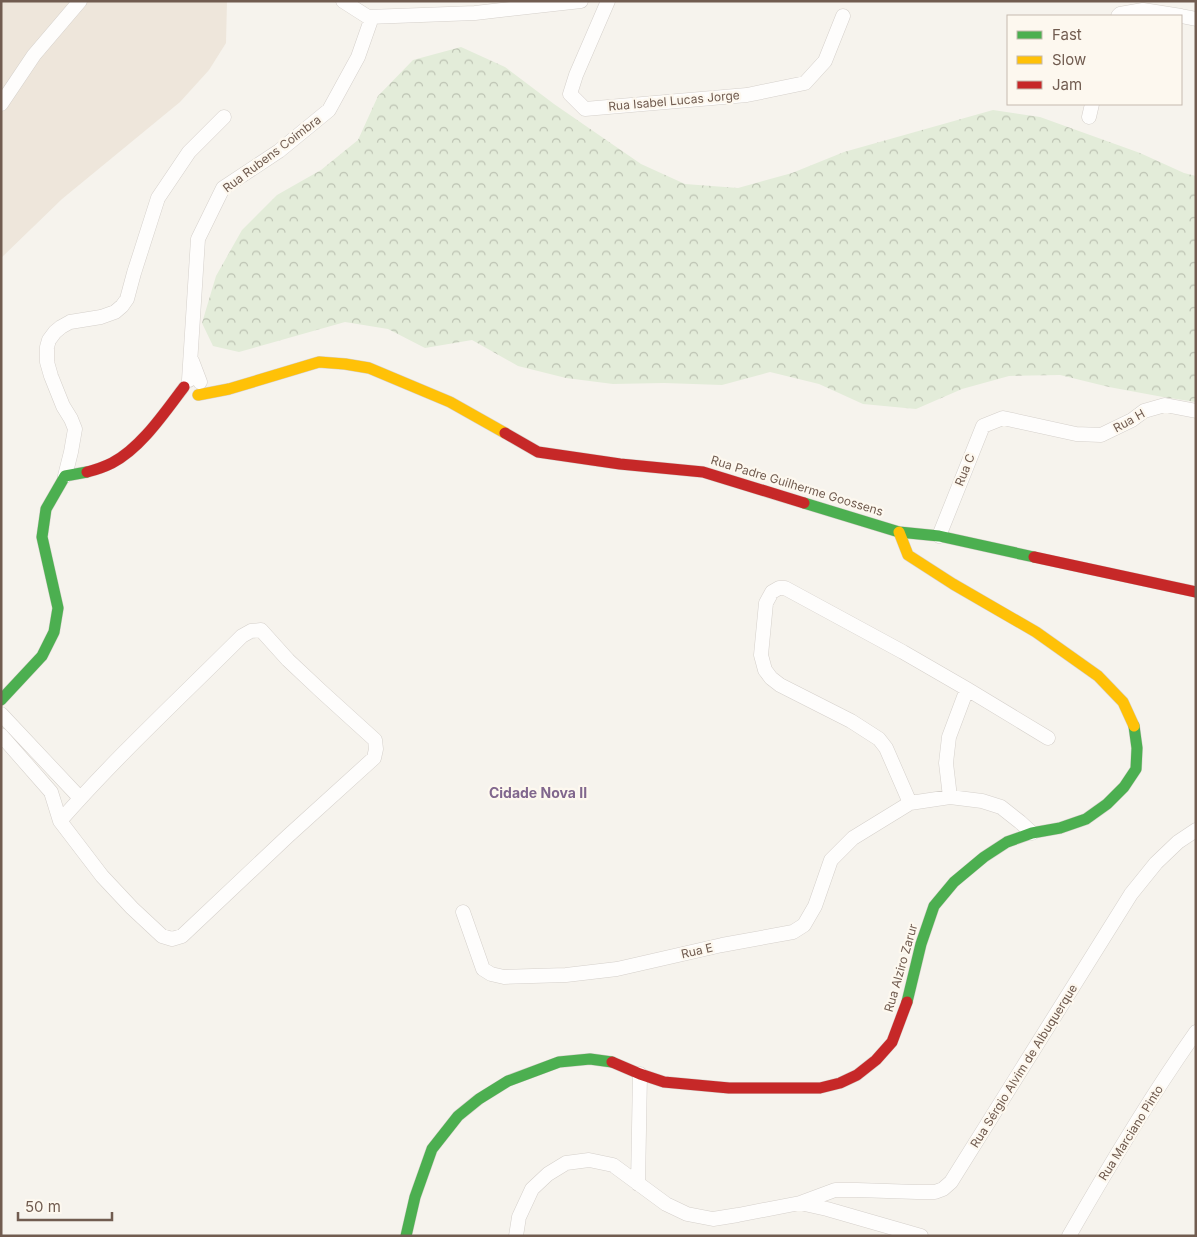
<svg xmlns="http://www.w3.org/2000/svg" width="1197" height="1237" viewBox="0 0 1197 1237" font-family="Inter,sans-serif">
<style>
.residential{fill:#eee6db}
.forest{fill:url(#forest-crowns)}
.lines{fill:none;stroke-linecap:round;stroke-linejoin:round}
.street-casing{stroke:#d5d0cb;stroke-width:15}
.fast-casing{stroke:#d6d0cb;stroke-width:12}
.slow-casing{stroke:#d6d0cb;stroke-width:12}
.jam-casing{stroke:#d6d0cb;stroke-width:12}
.street{stroke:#fefdfc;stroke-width:14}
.fast{stroke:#4caf50;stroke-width:11}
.slow{stroke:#ffc107;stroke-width:11}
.jam{stroke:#c62828;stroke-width:11}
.labels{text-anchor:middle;stroke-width:4.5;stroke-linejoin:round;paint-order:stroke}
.street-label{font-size:12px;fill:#715c50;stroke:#fdf8ef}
.neighbourhood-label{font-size:14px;font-weight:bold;fill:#81678d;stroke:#fdf8ef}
</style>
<defs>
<pattern id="forest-crowns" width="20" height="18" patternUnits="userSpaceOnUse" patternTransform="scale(1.25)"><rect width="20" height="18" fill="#e3ecd9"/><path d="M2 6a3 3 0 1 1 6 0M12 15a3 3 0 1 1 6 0" fill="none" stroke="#bcc2b2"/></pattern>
</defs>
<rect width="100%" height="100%" fill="#f6f3ed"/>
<path class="residential" d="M1,1H227L226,43L209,70L180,102L62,199L1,258Z"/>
<path class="forest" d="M461,47L505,67L554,104L641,164L685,184L738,188L792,173L844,152L993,110L1040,117L1140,153L1184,173L1196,176V402L1163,397L1109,387L1060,375L1009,376L962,389L916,409L863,404L819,384L770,372L722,385L664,383L613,384L566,378L518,366L472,340L425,348L388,329L345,322L239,352L213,346L202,323L216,276L242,230L277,195L321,170L358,140L378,96L413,60Z"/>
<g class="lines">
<defs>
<path id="street" d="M343,1L368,17L475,13L581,1
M608,1L576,75L570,94L585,109L747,95L805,83L825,61L843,16
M1118,16L1120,14L1143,10L1181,16
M1181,16L1196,19
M1,104L34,55L80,1
M1089,117L1092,104
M192,361L200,382
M189,380L198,239L223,188L279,151L329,110L358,57L372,17
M65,476L71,452L75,429L71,419L63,406L51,376L47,362V347L49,340L55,332L61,327L70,322L101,317L115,312L122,306L127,299L134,273L158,198L189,152L224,117
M939,536L983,426L1003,418L1076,434L1101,435L1132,420L1144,411L1165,405L1196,411
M1,714L80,798
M1,735L51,792L60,821L102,876L132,908L162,936L172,939L182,936L288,836L374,758L376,749L375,740L321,691L288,660L261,630L251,631L242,636C181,697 117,756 60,821
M950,797L946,763L949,737L967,689
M910,803L886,748L879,739L851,721L780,685L771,678L765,670L761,655L766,603L772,592L779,588H785L903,652L967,689L1048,738
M463,912L483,969L491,974L504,977L566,975L617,969L722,945L793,932L804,925L815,906L831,860L853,838L910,803L950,797L982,801L1001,807L1020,822L1032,833
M638,1184L640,1074
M800,1203L835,1190H857L917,1192H935L943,1189L951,1182L1131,894L1156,863L1178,842L1196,830
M516,1236L519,1217L532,1189L548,1174L566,1163L589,1160L613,1165L666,1204L687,1214L713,1219L738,1215L800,1203L827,1209L921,1236
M1069,1236C1109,1166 1150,1097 1196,1032"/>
<path id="fast" d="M804,503L899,532L939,536L1034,557
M1,700L42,656L54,632L58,608L42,537L46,509L65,476L87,472
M907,1002L921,944L934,906L954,882L984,857L1007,842L1032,833L1060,828L1086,819L1107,804L1124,787L1136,769L1137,748L1134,726
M406,1236L415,1197L432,1149L458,1116L479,1099L508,1081L559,1062L590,1059L612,1062"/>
<path id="slow" d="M198,395L229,389L319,362L345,364L369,368L450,402L505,433
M899,532L908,555L953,584L1036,632L1098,676L1123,702L1134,726"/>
<path id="jam" d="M505,433L538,452L620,464L703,472L804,503
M87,472C95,470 104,467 112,463C141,448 165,412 184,387
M1034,557L1196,592
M612,1062L640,1074L664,1082L729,1088H820L840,1083L857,1075L876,1060L892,1042L907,1002"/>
</defs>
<use href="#street" class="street-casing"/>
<use href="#fast" class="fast-casing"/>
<use href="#slow" class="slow-casing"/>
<use href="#jam" class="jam-casing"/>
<use href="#street" class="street"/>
<use href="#fast" class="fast"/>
<use href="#slow" class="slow"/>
<use href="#jam" class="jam"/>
</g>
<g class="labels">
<g class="street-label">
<text transform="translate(674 101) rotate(-5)" y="4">Rua Isabel Lucas Jorge</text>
<text transform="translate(272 154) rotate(-37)" y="4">Rua Rubens Coimbra</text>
<text transform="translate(1129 421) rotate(-29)" y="4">Rua H</text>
<text transform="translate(965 470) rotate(-68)" y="4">Rua C</text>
<text transform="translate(797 486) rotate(17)" y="4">Rua Padre Guilherme Goossens</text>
<text transform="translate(697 951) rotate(-13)" y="4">Rua E</text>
<text transform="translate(901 968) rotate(-74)" y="4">Rua Alziro Zarur</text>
<text transform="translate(1024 1066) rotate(-58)" y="4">Rua Sérgio Alvim de Albuquerque</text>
<text transform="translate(1131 1133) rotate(-58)" y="4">Rua Marciano Pinto</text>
</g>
<g class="neighbourhood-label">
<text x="538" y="798">Cidade Nova II</text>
</g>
</g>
<rect width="1197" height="1237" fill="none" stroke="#715c50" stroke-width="5"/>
<rect x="1007" y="15" width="175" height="90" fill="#fdf8ef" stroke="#c5baaf"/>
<rect x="1017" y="31" width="25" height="8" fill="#4caf50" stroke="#c5baaf"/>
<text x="1052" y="40" font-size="15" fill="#715c50">Fast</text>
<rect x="1017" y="56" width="25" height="8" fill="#ffc107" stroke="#c5baaf"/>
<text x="1052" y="65" font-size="15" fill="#715c50">Slow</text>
<rect x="1017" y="81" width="25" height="8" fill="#c62828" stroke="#c5baaf"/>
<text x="1052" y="90" font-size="15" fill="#715c50">Jam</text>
<path d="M18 1212v8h94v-8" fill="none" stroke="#715c50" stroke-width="2.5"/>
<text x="25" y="1212" font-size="15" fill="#715c50" stroke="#fdf8ef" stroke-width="4" paint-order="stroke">50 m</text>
</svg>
